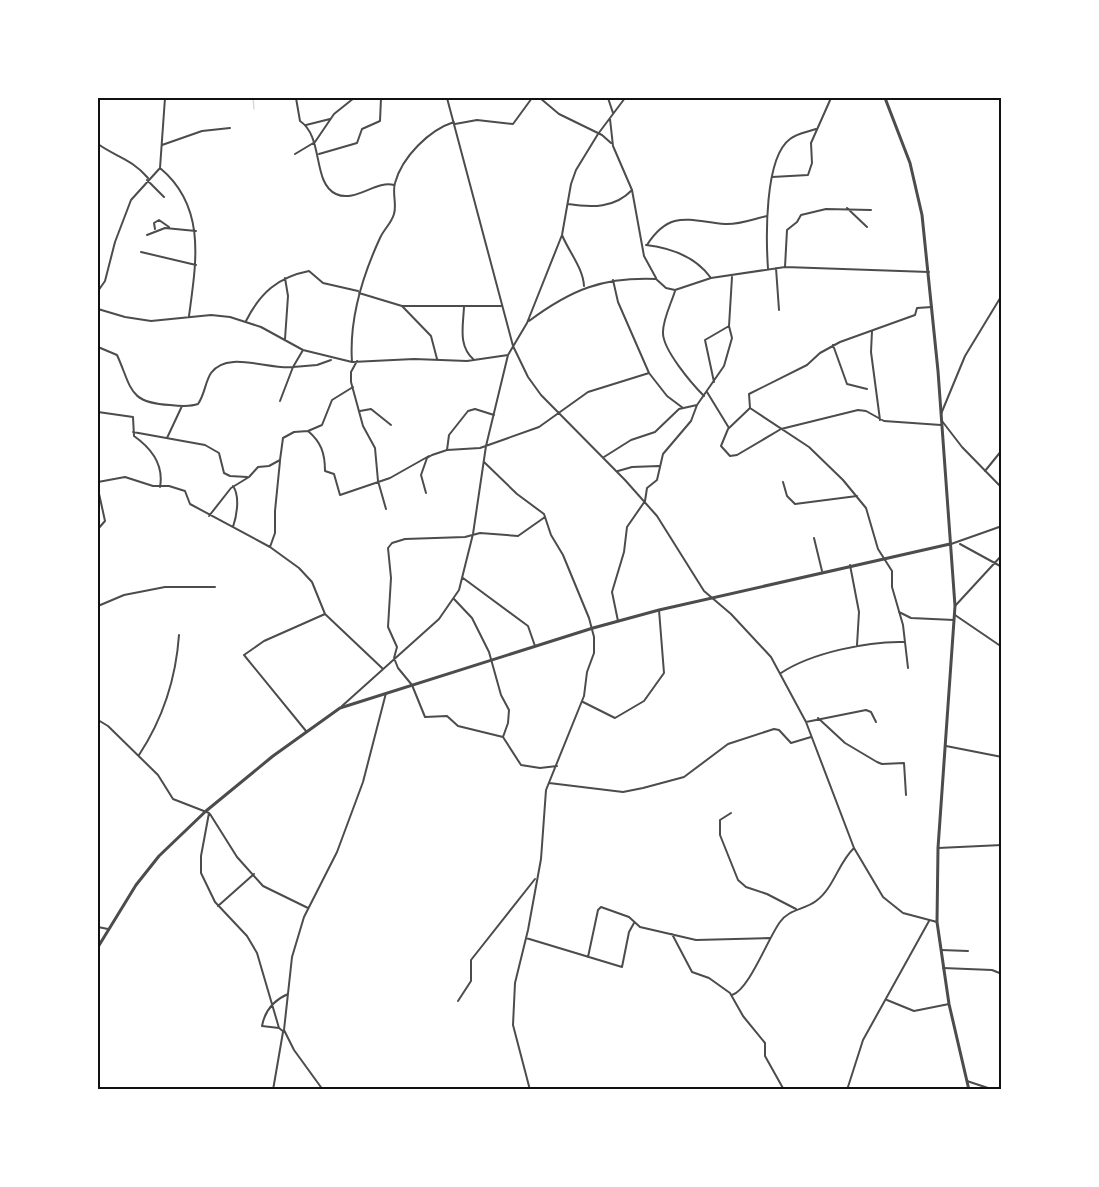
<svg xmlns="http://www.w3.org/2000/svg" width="1099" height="1187" viewBox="0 0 1099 1187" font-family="Raleway,sans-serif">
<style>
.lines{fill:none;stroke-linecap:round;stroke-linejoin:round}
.stream{stroke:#d9d9d9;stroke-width:1.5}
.minor{stroke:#4c4c4c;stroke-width:2}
.tertiary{stroke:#4c4c4c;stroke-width:3}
.neatline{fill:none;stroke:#111;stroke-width:2}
</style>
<rect width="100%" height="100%" fill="#fff"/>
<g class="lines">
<path class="stream" d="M253,98L254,109"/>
<path class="minor" d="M296,98L300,121C324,137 312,183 336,194C355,203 376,180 394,185
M447,98L513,346L528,377L541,395L625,480L657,516L704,591L731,614L771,657L806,722L854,848L883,897L903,913L937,922
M540,98L559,114L602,135L611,143
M608,98L613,113
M610,119L613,146L632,190L644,256L656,278
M455,124L477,120L513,124L532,98H540
M306,125L330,119
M98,144C116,157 132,159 148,178
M162,145L202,131L230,128
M295,154L315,142L334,114L354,98
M319,154L357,143L362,129L380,121L381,98
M160,168C207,207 196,263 189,316
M772,177L808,175L812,163L811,143L831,98
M147,180L164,197
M568,204C592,208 615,208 632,190
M847,208L867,227
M155,229L154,223L159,220L169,227
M147,235L165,228L196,231
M562,235C569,252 583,268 584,286
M646,245C671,248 696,257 711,278
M647,245C670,209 690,221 725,224C739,225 753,219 767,216
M141,252L196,265
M785,267L787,230L797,222L801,215L826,209L871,210
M776,268L779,310
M768,269C766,239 764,158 790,139C797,133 808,132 816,129
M285,278L288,296L285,339
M613,280L618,302L649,373
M98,291L105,281L115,242L131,200L160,168L165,98
M675,291C671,304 663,319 663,332C662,349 692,384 704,396
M359,293L402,306H501
M402,306L431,336L437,359
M464,307C463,327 458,346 474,360
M98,309L125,317L151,321L211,315L230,317L261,327L303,350L352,362L414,359L467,361L508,355
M246,321C260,293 278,277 309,271L323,283L358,291
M529,321C572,289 603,277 656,279L666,288L675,290L711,278L785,267L929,272
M872,331L871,352L880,420
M833,345L847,384L867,389
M98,347L117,355C132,388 128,403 170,405C179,406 190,407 198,404C205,394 205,382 211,373C227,350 269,370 293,367L303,350
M357,361L351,372V382L363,426L375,448L378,481L386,509
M352,362C349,319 362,277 380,238C384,229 391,224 394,214C397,204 392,193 395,183C402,157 429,130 454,122
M714,382L705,340L729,326
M707,392L729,428
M280,401L293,367L317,365L331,360
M750,408L809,447L843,480L866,508L878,549L892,571V587L903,625L908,668
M750,408L728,429L721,446L730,456L737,455L781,429L858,410L866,411L884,421L941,425
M750,408L749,394L807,365L820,353L840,342L915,315L917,308L932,307
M360,411L371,409L391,425
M98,412L133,417L134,436C151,448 164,465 160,487
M941,414L965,356L1002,295
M942,421L962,447L1002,488
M308,431L322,425L332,400L353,387
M133,432L205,445L219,453L224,473L230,476L247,477
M167,438L182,406
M447,450L449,435L468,411L475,409L494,415
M604,457L631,440L655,432L679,409L697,405
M484,462L517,494L544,514L551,535L563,555L589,618L594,637V653L587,672L584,696L546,790L541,859L528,930L515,983L513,1025L530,1090
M618,471L632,467L659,466
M985,471L1002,450
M98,482L125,477L153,486H169L185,491L190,504L270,547L299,568L312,582L325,614L382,668
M783,482L787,496L795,504L857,496
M98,489L105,521L98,529
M426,493L421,475L427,458L432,455L447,450L480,448L539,427L588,392L649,373L667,396L683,408
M209,516L231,488L249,477L258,467L269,466L280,460L283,438L294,432L308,431C321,442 325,453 325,471L334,474L340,495L390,478L429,456
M545,517L518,536L480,533L465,537L405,539L392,543L388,548L391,578L388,627L397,647L394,658L398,668L412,685L425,717L447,716L458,726L503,737L521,765L540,768L557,766
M233,527C237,515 240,496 233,486
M814,538L822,571
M951,544L1002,526
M960,544L1002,567
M270,547L275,533V511L280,461
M850,565L859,612L857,645
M463,578L528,626L535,646
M454,599L472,618L489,652L501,695L509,710L508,723L503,737
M98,606L124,595L165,587H215
M955,606L1002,555
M899,612L911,618L954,620
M955,615L1002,647
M618,621L612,592L624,552L627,527L645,501L647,488L657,480L663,454L691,421L697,405L724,366L732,338L729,326L732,277
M781,673C811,653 868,641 904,642
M583,702L615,718L644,701L664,673L659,610
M342,706L439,619L459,590L473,534L486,446L508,355L527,323L562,235L571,184L576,170L598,134L625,98
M818,718L845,743L877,762L882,764L904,763L906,795
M98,720L108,726L158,775L173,799L209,813L201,856V873L215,902L247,936L257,953L279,1028
M806,722L866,710L871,712L876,722
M306,731L244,655L264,641L325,614
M946,746L1002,757
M139,755C162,720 176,678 179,635
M549,783L623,792L643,788L684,777L728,744L774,729L779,730L791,743L811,737
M731,813L720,820V835L738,880L746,887L767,894L796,909
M210,814L237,857L263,886L308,908
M938,848L1002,845
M218,906L254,874
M98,927L108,929
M672,934L692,972L709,978L730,993L743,1016L765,1043V1056L784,1090
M526,938L622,967L629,932L634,923
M941,950L968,951
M588,957L598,910L601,907L629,917L640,927L696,940L770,938
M943,968L992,970L1002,974
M732,995C749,990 768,938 780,922C789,909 804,910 816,901C834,888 838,863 854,848
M887,1000L914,1011L949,1004
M458,1001L471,981V960L535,879
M284,1032L279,1028L262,1026C265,1010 274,1000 288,994
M967,1081L994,1090
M273,1090L283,1032
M323,1090L294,1050L284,1030L292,957L304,917L337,852L363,782L386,693
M847,1090L863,1040L929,921"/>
<path class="tertiary" d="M885,98L910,163L922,215L938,371L955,606L938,848L937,922L949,1004L969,1090
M98,947L136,885L159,856L206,811L273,756L340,708L593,628L659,610L950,544"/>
</g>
<rect width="1099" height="1187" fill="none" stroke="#ffffff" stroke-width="198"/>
<rect x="99" y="99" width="901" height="989" class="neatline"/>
</svg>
